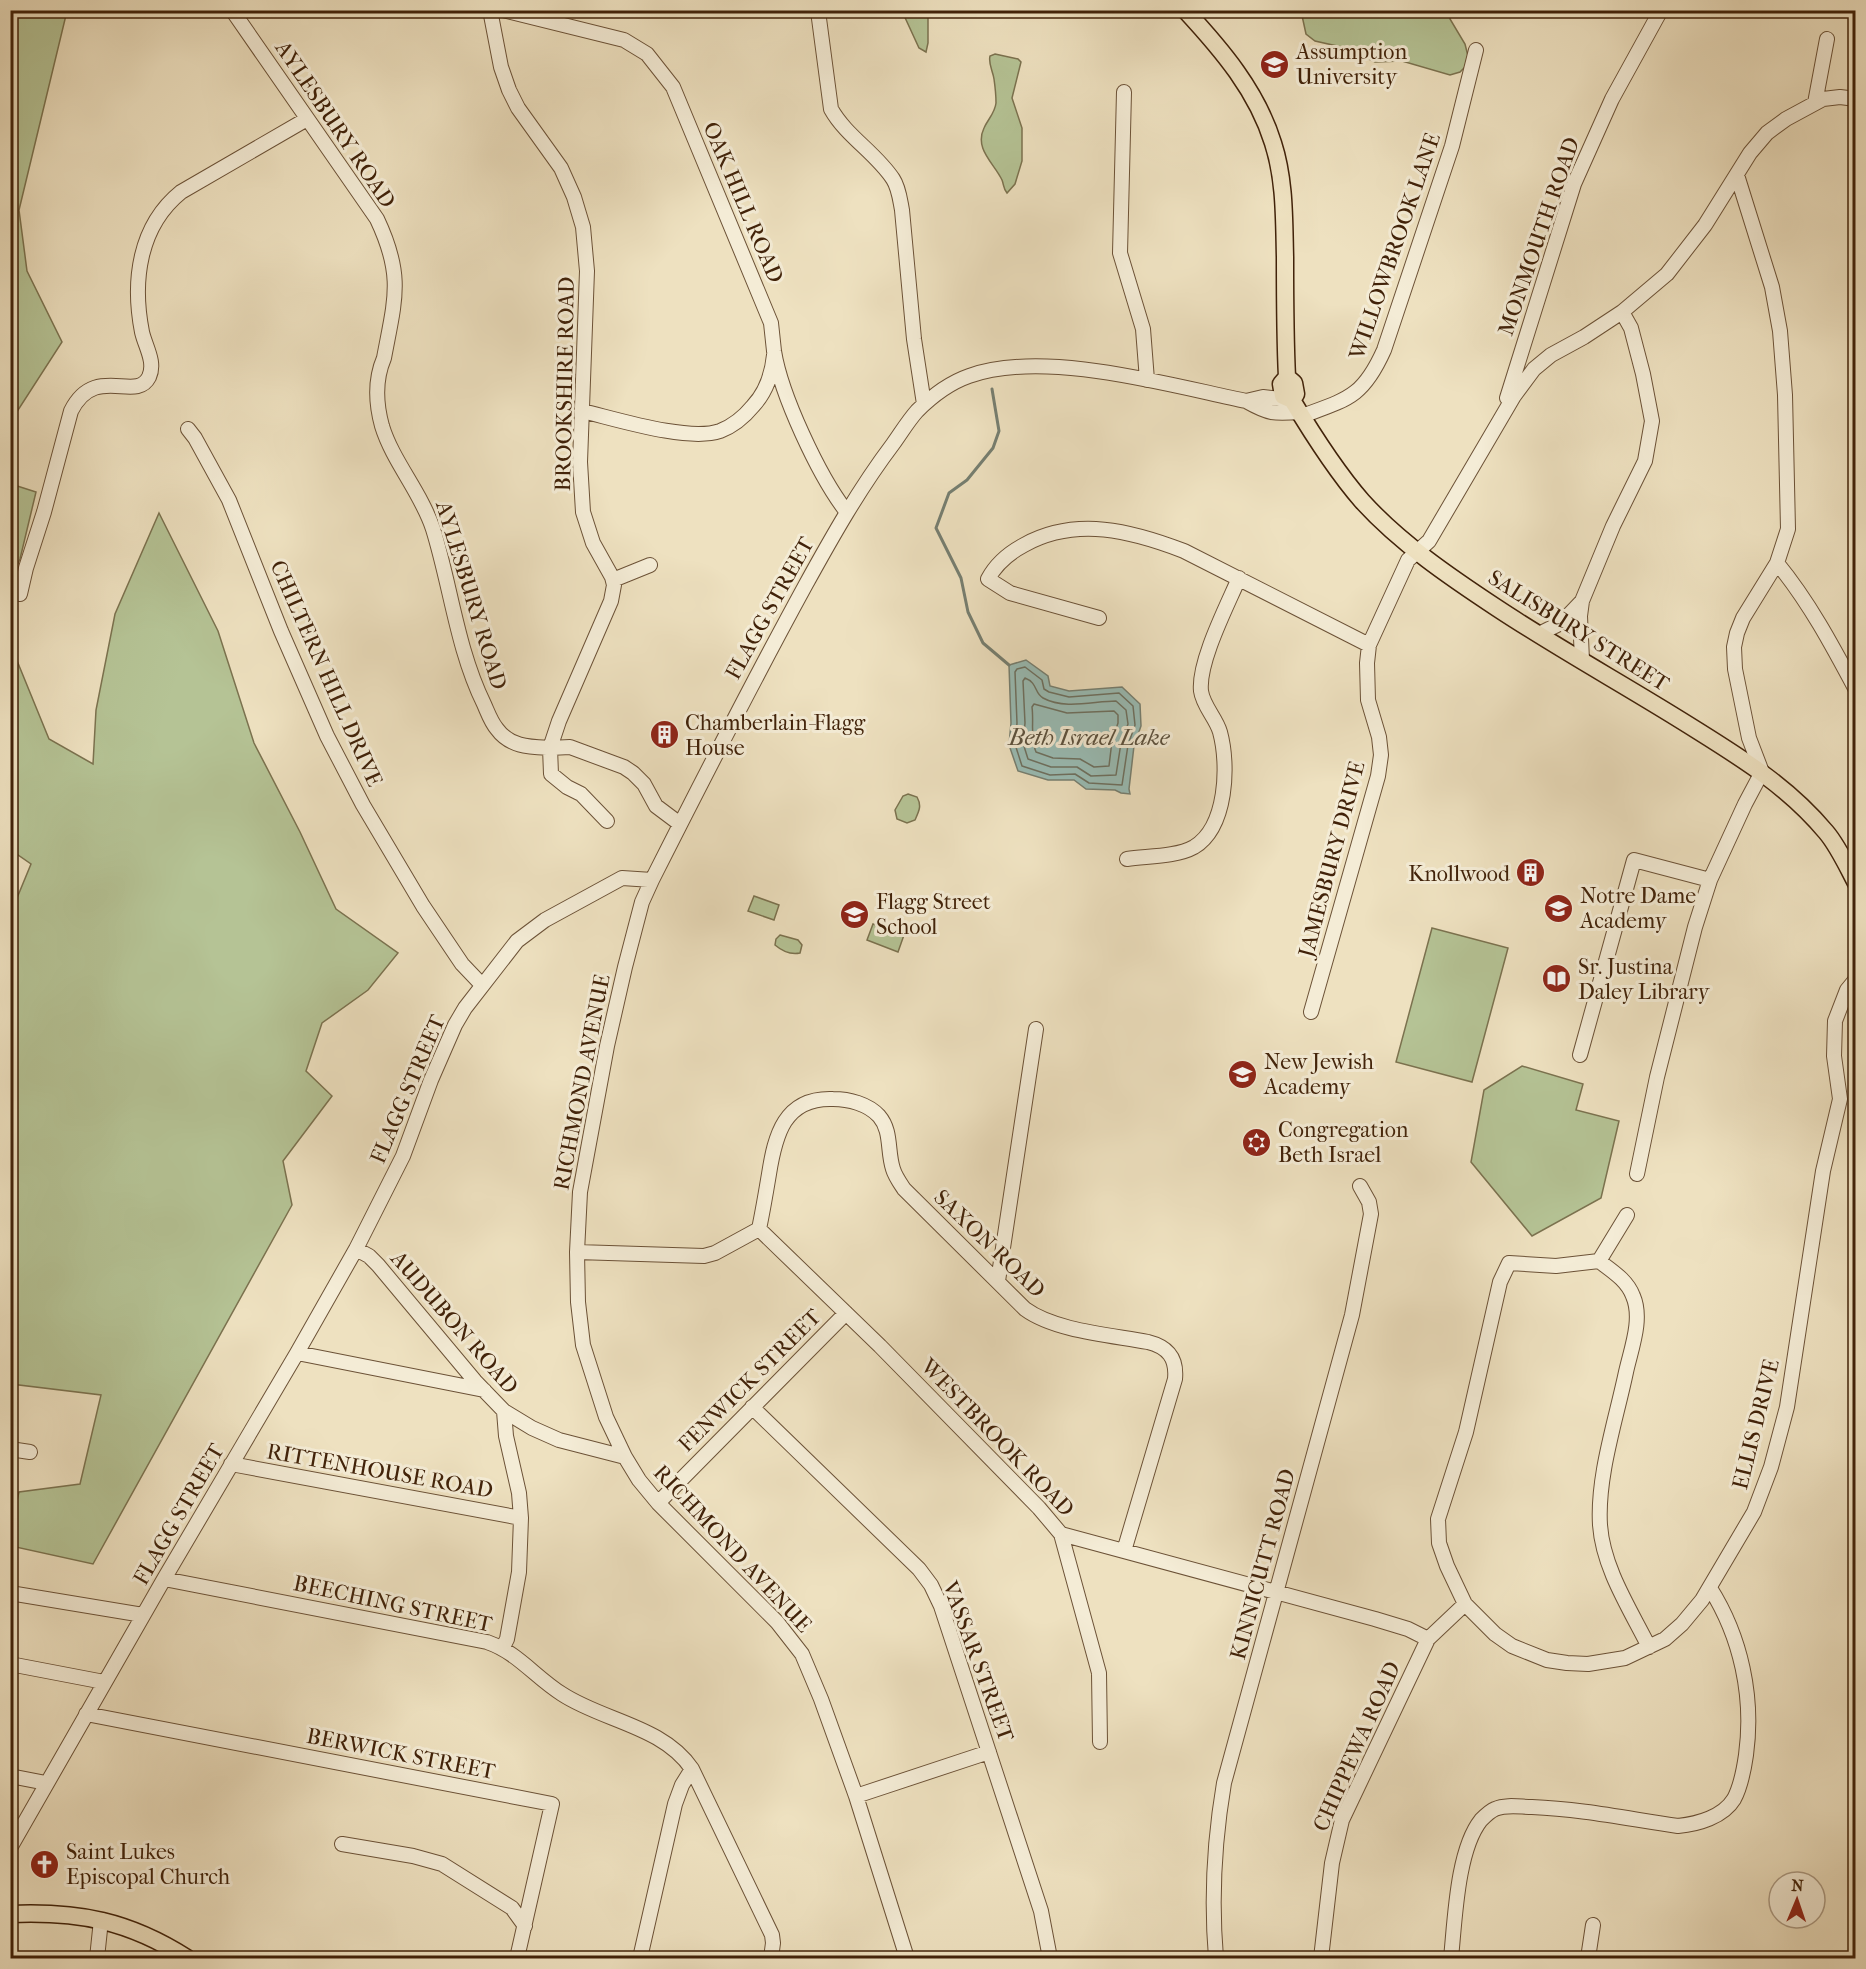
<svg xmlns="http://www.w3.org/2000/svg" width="1866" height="1969" viewBox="0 0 1866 1969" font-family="'IM FELL French Canon',serif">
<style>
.green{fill:#b5c395;stroke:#7b724f;stroke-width:1.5}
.water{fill:#99bdb6;stroke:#767f71;stroke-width:1.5}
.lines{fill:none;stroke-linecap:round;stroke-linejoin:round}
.shore{stroke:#6d7060;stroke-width:1.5}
.stream{stroke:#767f71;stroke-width:3}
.minor-casing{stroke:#6c5237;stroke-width:16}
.major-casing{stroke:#412209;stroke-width:19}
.minor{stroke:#f4ecd6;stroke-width:14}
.major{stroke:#eee1c0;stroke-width:16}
.labels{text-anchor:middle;stroke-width:6;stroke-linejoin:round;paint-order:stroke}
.poi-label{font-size:22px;fill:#412209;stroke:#f4ecd6;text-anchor:start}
.street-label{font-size:22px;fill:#412209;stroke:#f4ecd6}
.water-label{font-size:24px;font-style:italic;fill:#5b503d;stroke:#f4ecd6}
</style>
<rect width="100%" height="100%" fill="#eee1c0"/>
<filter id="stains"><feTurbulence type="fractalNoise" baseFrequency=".00333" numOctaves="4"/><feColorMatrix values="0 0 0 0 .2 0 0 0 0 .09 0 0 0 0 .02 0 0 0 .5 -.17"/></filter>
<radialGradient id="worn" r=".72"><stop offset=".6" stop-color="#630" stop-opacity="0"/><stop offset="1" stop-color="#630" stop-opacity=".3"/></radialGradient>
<path class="green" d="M11,10L67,11L19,210L27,271L62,342L11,421Z
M902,11H930L928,14V43L926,52L919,48Z
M1301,11H1450V19L1465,44L1468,56L1466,66L1460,72L1450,75L1402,61L1375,62L1346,48L1315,41L1306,34Z
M995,54L1018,59L1021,62L1012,98L1022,128V161L1015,184L1007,193C1003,188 1004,185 1002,180C994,163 974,149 984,128C988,119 995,113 996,103C996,95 995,86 994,79C993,71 988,64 990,56Z
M11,484L36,492L20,559L11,579Z
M159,513L218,631L254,743L300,832L336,909L398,953L368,990L322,1023L306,1071L332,1096L283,1161L292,1205L93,1564L11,1546V1524L19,1492L80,1484L101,1395L11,1384L10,915L31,864L11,850V646L49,739L93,764L96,710L115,614Z
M908,794L917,797C922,806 919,811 915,820L907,823L897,819L895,810L903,796Z
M754,896L779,905L774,920L748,911Z
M873,924L904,935L898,952L867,940Z
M1432,928L1508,948L1472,1082L1396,1062Z
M780,935L798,940L802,945L800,953C790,955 782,951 775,945L776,939Z
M1522,1066L1583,1084L1576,1110L1619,1121L1601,1198L1532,1236L1471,1162L1484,1090Z"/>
<path class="water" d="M1026,660L1048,676L1050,686L1069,691L1122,687L1140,704L1141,726L1134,746L1129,789L1130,794L1121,793L1115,790L1086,789L1074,780H1048L1018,771L1009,745L1011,723L1009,665Z"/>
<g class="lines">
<path class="shore" d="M1025,667L1042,680L1044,689L1049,692L1069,697L1119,693L1133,706L1135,725L1128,745L1122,785L1089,783L1075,774L1050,775L1022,766L1015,744L1017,723L1015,672L1017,669Z
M1025,678C1038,683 1034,693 1043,698C1065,710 1094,701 1116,701L1126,710L1128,724L1121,743L1116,775L1091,776L1077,767H1051L1028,759L1023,743L1025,723L1023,681Z
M1034,704L1067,713L1114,711L1118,715V723L1112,741L1109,766L1094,767L1080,759L1053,758L1036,752C1030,739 1034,722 1032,707Z"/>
<path class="stream" d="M992,389L999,431L993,448L967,480L949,493L936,528L961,578L968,612L983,643L1009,665"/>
<defs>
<path id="minor" d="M232,10L377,219C404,276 395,299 384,358C375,379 376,404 382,426C393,462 421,492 433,529C451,587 457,649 484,704C488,713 491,722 497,729C510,747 530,747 550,748L551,774L567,787L581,794L607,821
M490,10L501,67L509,90L518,108L561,168L574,197L583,227L587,271L580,462L583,512L593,543L612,577L614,585L611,601L559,721L550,748L570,747L624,767L633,773L644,784L656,806L680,824
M503,10L624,40L647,54L673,87L771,323C772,332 773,342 774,351C781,395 819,476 846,511
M818,11L831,109C846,136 876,153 893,179C899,188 900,200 902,210L914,339L924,404
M1124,92L1120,253L1143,329L1147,380
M1815,103L1827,39
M1507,398L1574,184L1612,99L1661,10
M1246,401L1263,397L1291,400
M582,411C616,419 688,442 720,431C733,426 744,417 753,406C766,392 772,375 774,355
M1302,416C1348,399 1363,397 1384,350L1452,146L1476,50
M188,429L195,438L229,500L281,631L327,736L363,805L423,906L462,964L482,985
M1777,563C1809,602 1832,645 1856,690
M613,580L650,565
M20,594L26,568L44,512L71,411C95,363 136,403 149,377C156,362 145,346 142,332C132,281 139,226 181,192L307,119
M1099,618L1010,593L988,579C996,564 1009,553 1024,545C1076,516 1132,531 1184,551L1369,645
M1539,634L1561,623L1582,601
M1582,660L1580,616L1582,601L1613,526L1645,461L1652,421L1643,374L1631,328L1622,312
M1127,859C1148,856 1176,857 1194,847C1227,827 1229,765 1220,732C1216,718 1203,706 1201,691C1198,662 1227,606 1239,578
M652,880L642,902L625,967L607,1046L580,1192L577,1252L578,1302L583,1345L606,1417L625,1457L639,1480L658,1503L777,1622L802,1654L821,1699L856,1796L907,1958
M1311,1012L1378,776L1381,755L1379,737L1368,700L1367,663L1369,645L1408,560L1429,541L1514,396L1534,369L1551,355L1584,337L1622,312L1667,274L1705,225L1750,153L1767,133L1786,119L1823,99L1840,97L1856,99
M1580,1055L1634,860L1710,880
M1637,1174L1657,1077L1695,927L1710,880L1745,804L1762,772L1749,738L1735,669L1734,647L1737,633L1743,618L1777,563L1788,529L1785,395L1780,331L1772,287L1737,175
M759,1229C763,1210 766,1192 769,1174C775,1136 784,1097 833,1099C849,1099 868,1104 879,1116C892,1131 887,1151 893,1169C895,1176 900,1183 904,1189L1025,1309C1055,1331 1111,1335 1148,1342C1168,1347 1177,1358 1175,1379L1124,1551
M759,1229L880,1346L1039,1508L1061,1534L1375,1619L1408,1629L1428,1639
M356,1249L369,1256L378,1265L475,1381L504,1411L532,1428L559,1440L625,1457
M577,1252L704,1256L715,1253L759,1229
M1599,1261L1627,1215
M998,1281L1036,1029
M297,1353L484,1390
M752,1407L919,1569L931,1585L941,1606L1041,1911L1050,1958
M10,1449L30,1452
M231,1464L521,1518
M658,1503L846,1313
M1061,1534L1099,1673L1100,1742
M164,1579L487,1642C517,1652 535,1677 562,1694C603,1721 663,1726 692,1769L772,1935L773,1943L771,1958
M10,1593L143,1615
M503,1647L507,1639L519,1572L521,1518L519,1493L506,1436L504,1411
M1649,1647C1630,1609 1603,1568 1600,1525C1597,1476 1616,1420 1626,1372C1631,1349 1643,1319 1633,1296C1627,1280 1612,1271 1599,1261L1556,1266L1509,1263L1500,1282L1466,1432L1438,1519L1439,1543L1447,1566L1465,1604L1495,1634L1512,1646L1547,1660L1567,1663L1588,1664L1625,1658L1665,1639L1682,1624L1702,1600L1754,1512L1771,1467L1787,1407L1823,1171L1840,1099L1834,1056L1835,1021L1847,990L1856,979
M10,1664L104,1682
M86,1714L552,1804L517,1958
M10,1776L46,1783
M856,1796L989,1752
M342,1844L413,1856L442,1864L512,1908L525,1926
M10,1848L164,1579L297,1353L356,1249L403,1156L431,1080L455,1025L465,1008L517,941L545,920L622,878L652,880C702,781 752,683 805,586C832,537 859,489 893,444C901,433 908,421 917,411C932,396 949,383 969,376C1044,349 1169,385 1246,401C1269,414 1274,414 1300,412
M97,1958L101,1920
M640,1958L675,1804L682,1785L692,1769
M1216,1958C1211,1899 1214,1842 1224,1783L1352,1315L1371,1214L1369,1202L1360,1186
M1321,1958L1332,1863L1342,1820L1428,1639L1465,1604
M1451,1958C1455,1920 1457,1850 1481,1820C1485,1816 1490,1811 1495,1809C1506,1804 1521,1807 1532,1807C1582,1809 1629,1819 1678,1826C1698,1824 1723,1817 1734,1799C1741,1786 1744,1769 1746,1755C1754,1697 1741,1637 1710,1588
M1588,1958L1593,1925"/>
<path id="major" d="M1185,10C1222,50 1257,91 1273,143C1285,180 1284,219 1285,257C1285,297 1285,337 1287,377L1281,384L1283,396L1292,400L1296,394L1294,383L1287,377
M1292,400C1313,435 1335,470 1362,501C1400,543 1450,577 1497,608C1562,651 1632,689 1698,731C1746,761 1789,788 1826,832C1838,846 1847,866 1856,883
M10,1914C79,1911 129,1921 187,1958"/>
</defs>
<use href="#minor" class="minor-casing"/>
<use href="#major" class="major-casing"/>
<use href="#minor" class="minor"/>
<use href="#major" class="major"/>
</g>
<defs>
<symbol id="university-disc" viewBox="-11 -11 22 22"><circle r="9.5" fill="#8f2418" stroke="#f4ecd6"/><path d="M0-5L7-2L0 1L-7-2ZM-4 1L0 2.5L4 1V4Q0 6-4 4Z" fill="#fff"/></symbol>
<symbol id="building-disc" viewBox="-11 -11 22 22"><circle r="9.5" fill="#8f2418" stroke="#f4ecd6"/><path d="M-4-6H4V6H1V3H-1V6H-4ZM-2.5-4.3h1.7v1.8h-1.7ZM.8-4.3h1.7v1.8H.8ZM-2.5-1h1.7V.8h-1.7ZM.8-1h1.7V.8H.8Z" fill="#fff"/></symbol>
<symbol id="school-disc" viewBox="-11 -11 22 22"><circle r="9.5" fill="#8f2418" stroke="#f4ecd6"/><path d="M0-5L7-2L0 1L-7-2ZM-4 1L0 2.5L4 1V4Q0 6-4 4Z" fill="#fff"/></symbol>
<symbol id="library-disc" viewBox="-11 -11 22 22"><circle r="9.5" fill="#8f2418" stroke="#f4ecd6"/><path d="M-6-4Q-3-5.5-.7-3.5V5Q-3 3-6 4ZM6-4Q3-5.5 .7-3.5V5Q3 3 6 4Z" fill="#fff"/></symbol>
<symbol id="synagogue-disc" viewBox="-11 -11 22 22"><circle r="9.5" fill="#8f2418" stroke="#f4ecd6"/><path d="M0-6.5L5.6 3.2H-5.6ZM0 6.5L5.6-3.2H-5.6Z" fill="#fff"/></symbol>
<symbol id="church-disc" viewBox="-11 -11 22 22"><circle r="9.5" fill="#8f2418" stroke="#f4ecd6"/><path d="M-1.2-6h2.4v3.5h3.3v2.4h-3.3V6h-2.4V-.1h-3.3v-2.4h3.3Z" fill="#fff"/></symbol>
</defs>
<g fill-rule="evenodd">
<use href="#university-disc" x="1258" y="48" width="33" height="33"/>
<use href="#building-disc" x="648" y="718" width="33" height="33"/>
<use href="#building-disc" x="1514" y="856" width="33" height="33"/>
<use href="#school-disc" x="1542" y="892" width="33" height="33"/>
<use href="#school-disc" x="838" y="898" width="33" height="33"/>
<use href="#library-disc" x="1540" y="962" width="33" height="33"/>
<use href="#school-disc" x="1226" y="1058" width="33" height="33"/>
<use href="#synagogue-disc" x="1240" y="1126" width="33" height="33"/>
<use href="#church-disc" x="28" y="1848" width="33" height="33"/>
</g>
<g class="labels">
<g class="poi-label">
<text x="1296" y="59">Assumption<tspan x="1296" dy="25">University</tspan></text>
<text x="685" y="730">Chamberlain-Flagg<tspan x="685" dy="25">House</tspan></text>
<text x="1510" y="881" text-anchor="end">Knollwood</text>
<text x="1580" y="903">Notre Dame<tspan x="1580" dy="25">Academy</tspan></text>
<text x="876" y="909">Flagg Street<tspan x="876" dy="25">School</tspan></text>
<text x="1578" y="974">Sr. Justina<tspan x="1578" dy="25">Daley Library</tspan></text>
<text x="1264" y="1069">New Jewish<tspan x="1264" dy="25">Academy</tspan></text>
<text x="1278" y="1137">Congregation<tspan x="1278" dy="25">Beth Israel</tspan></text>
<text x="66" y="1859">Saint Lukes<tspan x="66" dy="25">Episcopal Church</tspan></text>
</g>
<g class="street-label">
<text transform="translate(336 124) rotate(56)" y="8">AYLESBURY ROAD</text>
<text transform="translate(744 202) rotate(67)" y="8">OAK HILL ROAD</text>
<text transform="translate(1538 236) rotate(-71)" y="8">MONMOUTH ROAD</text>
<text transform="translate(1394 246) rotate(-71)" y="8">WILLOWBROOK LANE</text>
<text transform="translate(564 384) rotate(-89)" y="8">BROOKSHIRE ROAD</text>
<text transform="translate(472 595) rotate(73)" y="8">AYLESBURY ROAD</text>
<text transform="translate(769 608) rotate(-61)" y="8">FLAGG STREET</text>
<text transform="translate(1579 630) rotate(32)" y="8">SALISBURY STREET</text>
<text transform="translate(327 673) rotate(66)" y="8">CHILTERN HILL DRIVE</text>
<text transform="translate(1331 859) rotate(-75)" y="8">JAMESBURY DRIVE</text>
<text transform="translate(581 1082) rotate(-79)" y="8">RICHMOND AVENUE</text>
<text transform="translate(407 1089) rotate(-67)" y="8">FLAGG STREET</text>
<text transform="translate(990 1243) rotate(44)" y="8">SAXON ROAD</text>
<text transform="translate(455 1322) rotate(49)" y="8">AUDUBON ROAD</text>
<text transform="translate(749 1380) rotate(-45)" y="8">FENWICK STREET</text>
<text transform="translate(1755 1424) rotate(-76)" y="8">ELLIS DRIVE</text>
<text transform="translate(998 1437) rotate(46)" y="8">WESTBROOK ROAD</text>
<text transform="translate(380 1470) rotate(10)" y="8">RITTENHOUSE ROAD</text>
<text transform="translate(178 1514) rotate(-60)" y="8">FLAGG STREET</text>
<text transform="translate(733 1548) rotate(47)" y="8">RICHMOND AVENUE</text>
<text transform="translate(1262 1564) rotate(-75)" y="8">KINNICUTT ROAD</text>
<text transform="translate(393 1603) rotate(12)" y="8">BEECHING STREET</text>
<text transform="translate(979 1661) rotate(70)" y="8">VASSAR STREET</text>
<text transform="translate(1356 1746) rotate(-66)" y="8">CHIPPEWA ROAD</text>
<text transform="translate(401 1753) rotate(11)" y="8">BERWICK STREET</text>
</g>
<g class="water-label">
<text x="1089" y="745">Beth Israel Lake</text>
</g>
</g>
<rect width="1866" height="1969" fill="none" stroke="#eee1c0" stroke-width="36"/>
<rect x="12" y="12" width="1842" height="1945" fill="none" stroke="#412209" stroke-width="3"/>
<rect x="18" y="18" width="1830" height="1933" fill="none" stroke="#412209" stroke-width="1.5"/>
<g transform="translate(1797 1900) rotate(2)"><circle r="28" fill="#f4ecd6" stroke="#ac9b84" stroke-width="1.5"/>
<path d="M0-4.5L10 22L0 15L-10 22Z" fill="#8f2418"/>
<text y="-9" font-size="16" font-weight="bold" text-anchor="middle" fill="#412209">N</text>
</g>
<rect width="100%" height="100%" filter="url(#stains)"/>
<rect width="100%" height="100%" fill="url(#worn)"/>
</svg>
